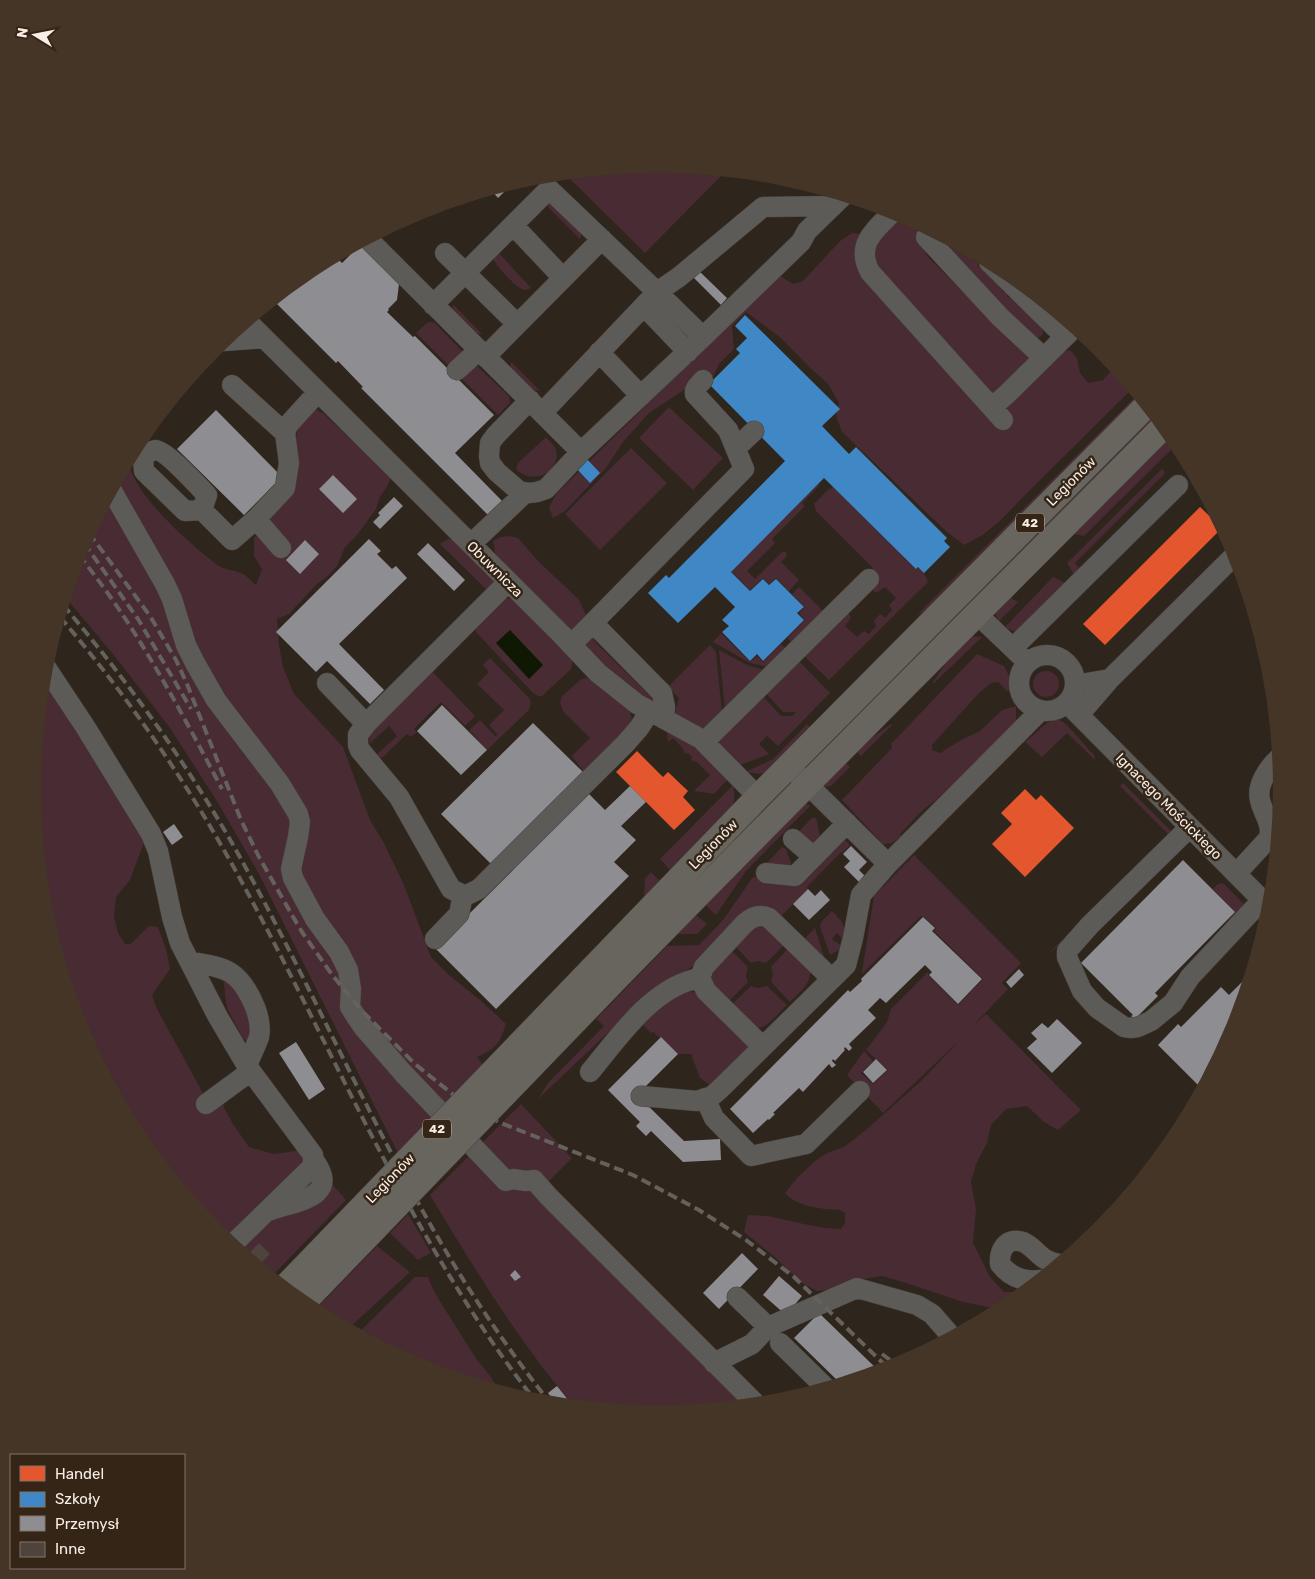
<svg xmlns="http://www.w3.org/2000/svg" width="1315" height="1579" viewBox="0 0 1315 1579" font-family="Rubik,sans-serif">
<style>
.green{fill:#482b33}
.water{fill:#0e1803}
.shops{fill:#e4572e}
.schools{fill:#3f88c5}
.industry{fill:#8d8d92}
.building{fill:#4f433d}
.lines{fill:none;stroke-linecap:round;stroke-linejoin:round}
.minor-casing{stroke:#49413b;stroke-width:21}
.major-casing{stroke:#49413b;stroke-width:26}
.minor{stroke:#5d5b58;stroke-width:20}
.major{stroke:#68655e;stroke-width:25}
.rail{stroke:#65615c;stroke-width:4;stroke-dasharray:10 5;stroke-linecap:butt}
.major-bridge-casing{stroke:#49413b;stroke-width:26;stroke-linecap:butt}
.major-bridge{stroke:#68655e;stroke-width:25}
.labels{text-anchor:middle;stroke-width:5;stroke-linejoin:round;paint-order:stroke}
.shield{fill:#342517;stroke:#bdb2a7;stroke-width:1}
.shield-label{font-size:12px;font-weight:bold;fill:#f8eee5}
.street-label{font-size:14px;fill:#f8eee5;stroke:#342517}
</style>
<rect width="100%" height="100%" fill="#2e251d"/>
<path class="green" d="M658,165L726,171L645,253L565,174Z
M550,202L582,233L580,239L545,204Z
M900,214L929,229L921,244L928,257L974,303L1058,353L1070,350L1077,358L1080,373L1088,383L1103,380L1115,366L1133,388L1023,497L1002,519L983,535L964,545L947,532L842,432L836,416L839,403L828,384L809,367L781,338L746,312L732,326L734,349L719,364L713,377L700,375L687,388L649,413L623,442L606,468L565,511L553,518L549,507L557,493L779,275L793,284L803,281L840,241L852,233L861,234L878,270L873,248Z
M957,244L961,247V249L966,251L969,255L972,256L973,261H978V266L984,268L985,273H989C993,280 1000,285 1003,292L1006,291L1008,297C1014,299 1039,323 1043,330C1043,337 1040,338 1034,338L1020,324L1019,321L1014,320L1013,316L1010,314L968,269L967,266L965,265L951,251V247Z
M497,251L531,288C528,290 524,291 520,288C513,284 495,265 493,258Z
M453,304L482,334C470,335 460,319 452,311Z
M431,322L435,323L465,354L452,369L416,333L427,323Z
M511,362L540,391L531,390L510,368Z
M475,364L509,396L510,403L498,415L459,376Z
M1138,394L1142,399L938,604L917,615Z
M669,407L723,458L693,490L639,438Z
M315,409L324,414L391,477L388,485L380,497L376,509L357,535L345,547L337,566L328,576L317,584L289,614L277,619L279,645L283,667L294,694L343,747L370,820L384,843L404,885L431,957L450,976L479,999L506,1024C499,1045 497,1048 477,1057L483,1065L398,1153L259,874L218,803L170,728L117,659L66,598L80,550L129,460C129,491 194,548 219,566C226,570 234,570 241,573C247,575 252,582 256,585L262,569L254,556V538L267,520L295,446L298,425Z
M1153,413L1158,419L842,736L835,729Z
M1169,432L1177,444L1084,536L1068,533Z
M546,437C549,441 555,445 556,450C560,460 549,475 539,476C530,478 523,475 516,470L518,463Z
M631,448L667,483L600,550L565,514Z
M1181,450L1162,469L1165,473L1075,563L1082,571L1076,578L1067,563Z
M818,484L820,485L802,503L805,506L772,539L775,543L747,571L755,579L782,552H786L787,556L781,562L799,580L789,591L776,578L769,584L763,578L750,590L731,571Z
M833,487L916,569L918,567L924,573L928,582L829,680L803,655L846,613L849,614L851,618L845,626L857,637L864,631L869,634L876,626L874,621L879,615H882L885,618L892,610L889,605L896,598L885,587L878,592H874L868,574L873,568L816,511L814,504L830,488L831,489Z
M509,536L518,538L537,560L574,595L579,600L587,617L576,633L566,627L496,558L493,541L500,537Z
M448,539H455L492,576L495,583L489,592L440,544Z
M1053,577L1069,585L1015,632L1005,627Z
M799,587L823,611L792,642L787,638L805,620L799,613L805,607L792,594Z
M1009,597L1018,602L999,621L994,612Z
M506,598L514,599L573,660L571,669L542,696H538L533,693L476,632V627Z
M592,632L595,642L647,693L651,694L655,702H652C634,689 593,664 586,644Z
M721,633L750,662L757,656L763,662L781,644L786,649L768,667L750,663L713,642Z
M971,636L982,637L934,683L933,682L958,646Z
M710,645L716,652L722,713L707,731L675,717V713L679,698L668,687Z
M719,650L747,665L765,670L725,710Z
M977,654L1004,666L1008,674L1013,692L1007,691L998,682L991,683L979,693L932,745V750L940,753L961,740L980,731L1002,710L1016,706V724L936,800L923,810L900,834L901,836L892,843L883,844L842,800L892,748L891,744Z
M490,658L529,698L531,703L529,710L487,750L469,730L480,720L495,736L498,735L489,725L504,710L477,684L489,672L483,665Z
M798,660L830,693L778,746L767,736L759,744L769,754L743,764L738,765L720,749L717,740L759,692L781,716H793L796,712H783L762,689Z
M430,669L475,716L465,726L441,702L414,729L417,732L411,737L407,734L383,757L377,759L375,756L397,736L389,726L369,744L370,732Z
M1033 684a13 13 0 1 1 26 0a13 13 0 1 1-26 0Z
M586,678C595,680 621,701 628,709C631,713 632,718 632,723L585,774L572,756L590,738L563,711L560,703L562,696L580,680Z
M43,680L145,840L130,880L116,897L114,917L118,933L125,944H131L149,926L158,927L166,949L170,969L152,995L157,1009L204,1095L219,1087L224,1108L233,1124L249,1147L274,1154L302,1150L346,1200L271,1277L215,1231L138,1136L80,1028L44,911L33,789Z
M1054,720H1059L1065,723L1094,755L1095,760L1067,733L1042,757L1025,742L1047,723Z
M807,724L813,730L770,771L760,774L746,772L773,759Z
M891,724L892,725L861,756L855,750Z
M669,730C692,744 710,760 728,779L714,794L694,791L710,775L696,761L694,762L691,759L692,757L688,753L686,754L683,751L684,750L673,738L668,742L667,734Z
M844,761L850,767L831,786L825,787L826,781Z
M1123,783L1173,833L1070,937L1048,954L1168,834L1120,786Z
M733,785C735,795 735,801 731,811L672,872L660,859Z
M805,804L811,805L746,871L716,915L703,903L800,806Z
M812,818H815L817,820L821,843L819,846L799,836L798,832Z
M845,840L850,845L842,853L841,852L807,887L808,889L778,919L772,914L678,976L629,1013L538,1099L548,1083L604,1026L596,1019L667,946L699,945L723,920L753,877L773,880V882L802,884Z
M782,847L786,849L793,869L766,864Z
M914,855L1021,963L1002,983L1008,989L971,1028L986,1014L1081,1110L1058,1130L1044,1122L1027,1106L1006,1109L991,1125L987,1143L976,1164L971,1182L976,1209L973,1243L990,1277L1004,1292H1026L1003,1310L963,1302L906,1283L882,1276L852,1281L835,1290L817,1291L800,1282L776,1258L744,1232L748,1215L768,1216L804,1224L825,1228L841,1229L845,1223V1213L840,1210C822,1209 797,1207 785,1193L798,1177L815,1161L827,1153L844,1147L867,1129L920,1082L960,1040L883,1113L847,1075L864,1051L873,1061L861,1073L873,1084L888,1070L866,1050L887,1022L891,1009L928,972L929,974L928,975L958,1005L983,979L934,931L936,928L924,917L921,916L864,972L865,974L862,972L874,896Z
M651,872L661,882L644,898L645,878Z
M1223,883L1246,906L1231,920L1229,919L1235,912L1213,889L1218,884Z
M832,911C843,922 846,925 844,941L837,933L832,939L842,946L839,950L830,955L820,927L821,922Z
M695,914L707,924L697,934H675Z
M756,921L788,941L766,963L758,961L751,963L732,943Z
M815,928L824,956H820L801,942Z
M792,944L811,970C810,985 800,992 790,1002L771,982L773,974L771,967Z
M728,947L748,967L746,976L748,982L726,1004L706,975Z
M223,974L250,1007V1042L245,1040L242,1037L228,1010L226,1003Z
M751,986L758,988L767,986L787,1005C778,1013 770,1026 758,1028L729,1007Z
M689,991L697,993L750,1047L711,1086L700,1078L691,1054H678L661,1037L660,1038L653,1032L651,1033L642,1024L663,1002Z
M521,1104L572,1158L548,1182L743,1406L657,1414L574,1406C518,1341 474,1268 430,1195Z
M408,1214L431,1253L418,1260L390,1233Z
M377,1246L410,1272L348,1329L314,1311Z
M415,1277H428L431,1285L438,1298L477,1360L491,1377L499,1391L418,1367L357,1334Z"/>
<path class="water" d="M510,630L543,665L529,679L496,643Z"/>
<path class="shops" d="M1200,507L1222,528L1105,645L1083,624Z
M637,751L663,777L668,772L688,791L683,797L695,810L674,830L616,772Z
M1025,789L1036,800L1041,795L1074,828L1025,877L992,844L1012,824L1001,813Z"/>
<path class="schools" d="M745,315L840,409L822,426L849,454L856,447L947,538L944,541L950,547L924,573L918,567L916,569L824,478L731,572L750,591L763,579L769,585L776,579L804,607L797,613L804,620L763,661L757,654L750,661L722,632L729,626L722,620L735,607L715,587L678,623L648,593L666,575L669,578L785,461L709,384L740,353L736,349L747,338L735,326Z
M586,458L600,473L590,483L576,468Z"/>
<path class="industry" d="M512,184L498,198L491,190Z
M360,245L399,284L397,300L388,309L389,310L387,312L413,337L415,336L494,415L455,453L506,505L492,519L361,388L363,387L338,361L336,363L273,300L311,270L335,256L342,263Z
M698,270L727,298L721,305L692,276Z
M216,410L282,477L244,515L177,449Z
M333,475L357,499L343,513L319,489Z
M394,497L403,506L380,529L373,522L380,515L378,513Z
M369,539L381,551L377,554L392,569L396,566L407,578L339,644L384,690L370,704L327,661L316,672L276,632Z
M305,540L319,554L300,574L286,560Z
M428,543L465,580L454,591L417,554Z
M442,705L487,750L461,775L417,731Z
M533,723L584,773L586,791L605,810L630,786L646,802L621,826L636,840L614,862L629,876L496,1009L435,948L513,870L500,857L492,865L441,814Z
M1280,768L1282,785L1272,776Z
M174,824L183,837L172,845L163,832Z
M851,846L867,862L859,870L866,877L860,883L844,867L850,861L843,854Z
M1183,860L1235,912L1155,993L1158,996L1135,1019L1131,1016L1133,1015L1081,963Z
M808,889L815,896L821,890L830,900L809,920L793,904Z
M923,917L935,928L932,931L982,979L958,1004L929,975L932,972L925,965L886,1003L880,998L868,1010L876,1018L849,1044L852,1048L849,1051L845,1047L844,1049L845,1050L835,1061L833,1059L832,1061L836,1065L832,1068L829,1064L803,1092L799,1088L773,1113L775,1114L769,1120L768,1119L753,1133L730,1109L848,990L850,992L862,981L861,979Z
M1019,969L1024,975L1011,988L1006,982Z
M1252,972L1235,1029L1202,1089L1158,1045L1178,1024L1181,1027L1221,987L1229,995Z
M1057,1019L1082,1043L1052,1073L1027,1048L1037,1039L1031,1033L1042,1023L1048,1028Z
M661,1037L678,1054L637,1095L684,1141L720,1139L721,1160L683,1162L651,1131L646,1136L636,1126L640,1122L608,1090Z
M296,1042L325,1089L309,1100L279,1053Z
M876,1059L887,1070L873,1083L863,1072Z
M742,1253L758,1269L719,1309L703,1293Z
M515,1270L521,1277L515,1281L510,1275Z
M779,1276L802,1296L786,1315L763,1295Z
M819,1313L880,1372L841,1384L794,1338Z
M557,1386L573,1406L557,1405L548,1393Z"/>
<path class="building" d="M259,1243L270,1254L259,1265L248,1254Z"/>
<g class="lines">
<defs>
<path id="minor" d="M894,211C875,230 855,244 870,272L1003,420
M513,225L563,278
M932,231L926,237L1000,317L1044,358
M368,239L581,452
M445,253L517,324
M989,262L1065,337
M433,305L549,189L657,292L542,413
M644,306L688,352
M247,321L562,635L598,673L637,704L701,739L758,797
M703,337L657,292L679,277L763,207L832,206
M224,341L264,338
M599,352L641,396
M485,357L602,239
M457,370L479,350
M232,385L285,433
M530,400L496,435L490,443L489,456L490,463L497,472L519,491L529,493L537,492L546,489L581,452L703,337L801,242L807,231L843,196
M992,407L1006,395L1075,327
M737,447L754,431
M112,491L165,584L172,599L186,645L195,663L216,700L280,784L298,814L300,822L298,837L291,869L293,878L315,919L339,952L348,970L351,989L350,1007L355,1015L364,1028L403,1073L506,1181L513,1179L526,1181L534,1180L549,1197L757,1405
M202,510L207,495C198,486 166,450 155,450C149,451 146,454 143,459L144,471L185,511L202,510L232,540L256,519
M471,544L525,493
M281,548L256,519L285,488L289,463L285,433L288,425L318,392
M977,614L1023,658
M593,623L662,693L665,707L664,719
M571,645L744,469L728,430L695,394C694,388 699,385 703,380
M1013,648L1178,485
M1019 683a28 28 0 1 1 56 0a28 28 0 1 1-56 0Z
M45,666L86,728L151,834L158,851L172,917L180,943L218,1017L247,1066L313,1155V1166L232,1245
M327,683L366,724
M1075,685L1110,679L1236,554
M1067,703L1271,909
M1079,715L1110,679
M704,742L869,579
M797,774L888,864L1040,711
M1190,827L1090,925L1067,951V957L1082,991L1097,1008L1124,1027L1131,1028L1138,1027L1151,1021L1173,1003L1190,977L1262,900
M793,839L814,857
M766,873L795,876L847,823
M1236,874L1269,838C1273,824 1263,814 1260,800C1256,785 1269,767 1279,758
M463,895L451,889L399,797L360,750L358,745V735L366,724L508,582
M435,939L459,914L463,895L469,894L479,889L625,744L639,728L650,711
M190,962C227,967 240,971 255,1007C258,1015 261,1028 259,1037C256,1046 250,1057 247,1066
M763,1047L706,991L700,978L704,967L745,923C753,916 760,914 769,918L832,979
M590,1072C619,1037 653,986 700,978
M641,1096L697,1101L712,1096L719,1090L846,965L853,938L861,895L888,864
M705,1098L714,1118L751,1156L806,1144L860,1091
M206,1104L251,1071
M271,1210C296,1201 341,1198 314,1160
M1040,1280C1024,1282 1010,1277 1000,1264C999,1251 1006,1236 1023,1242C1037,1248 1039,1261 1059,1264
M737,1297L768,1327
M780,1343L826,1388
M714,1363L752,1344L768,1327L857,1288L917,1305L932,1314L952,1337"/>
<path id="major" d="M591,970L758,797L1147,405
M609,986C792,798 979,612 1164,426"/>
</defs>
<use href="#minor" class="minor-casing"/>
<use href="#major" class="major-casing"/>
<use href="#minor" class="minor"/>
<use href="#major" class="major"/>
<path class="rail" d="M89,533L150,616L176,660L187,684L241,820L259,857L292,915L302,932L333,976L362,1011L415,1064L465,1104L501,1123L633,1175L699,1210L746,1240L794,1277L889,1369
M84,543L138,619L191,709
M79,555C97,578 114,601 130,626C164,679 193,734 222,789
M63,605C127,680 183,758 232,843C305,972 363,1109 437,1236C471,1295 509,1351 551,1404
M60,617C131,700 193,791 245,888C339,1061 414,1247 537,1403
M882,1354L898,1366"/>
<defs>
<path id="major-bridge" d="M284,1288L591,970
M303,1303L609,986"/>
</defs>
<use href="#major-bridge" class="major-bridge-casing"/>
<use href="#major-bridge" class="major-bridge"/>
</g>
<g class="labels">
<g class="shield">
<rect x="1016" y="513.5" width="28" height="19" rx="4"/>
<rect x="423" y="1119.5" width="28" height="19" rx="4"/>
</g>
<g class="shield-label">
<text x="1030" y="527">42</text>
<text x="437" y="1133">42</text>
</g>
<g class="street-label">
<text transform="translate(1071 481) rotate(-45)" y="5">Legionów</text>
<text transform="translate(495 569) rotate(45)" y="5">Obuwnicza</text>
<text transform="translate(1169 806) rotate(45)" y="5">Ignacego Mościckiego</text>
<text transform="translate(713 844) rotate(-46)" y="5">Legionów</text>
<text transform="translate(390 1178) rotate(-46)" y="5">Legionów</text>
</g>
</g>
<path d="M0 0H1315V1579H0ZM41 789a616 616 0 1 1 1232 0a616 616 0 1 1-1232 0Z" fill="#443527" fill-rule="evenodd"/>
<rect x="10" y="1454" width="175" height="115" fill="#342517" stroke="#827569"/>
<rect x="20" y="1466" width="25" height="15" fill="#e4572e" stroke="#827569"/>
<text x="55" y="1479" font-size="15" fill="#f8eee5">Handel</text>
<rect x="20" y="1492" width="25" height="15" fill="#3f88c5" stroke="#827569"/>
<text x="55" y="1504" font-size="15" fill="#f8eee5">Szkoły</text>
<rect x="20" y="1516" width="25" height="15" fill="#8d8d92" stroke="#827569"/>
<text x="55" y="1529" font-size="15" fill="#f8eee5">Przemysł</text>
<rect x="20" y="1542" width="25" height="15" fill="#4f433d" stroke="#827569"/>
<text x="55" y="1554" font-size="15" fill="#f8eee5">Inne</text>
<g transform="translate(35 35) rotate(280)" stroke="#342517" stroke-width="4" paint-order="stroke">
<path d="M0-4L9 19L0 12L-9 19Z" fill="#f8eee5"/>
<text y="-8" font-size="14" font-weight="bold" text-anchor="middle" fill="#f8eee5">N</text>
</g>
</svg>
